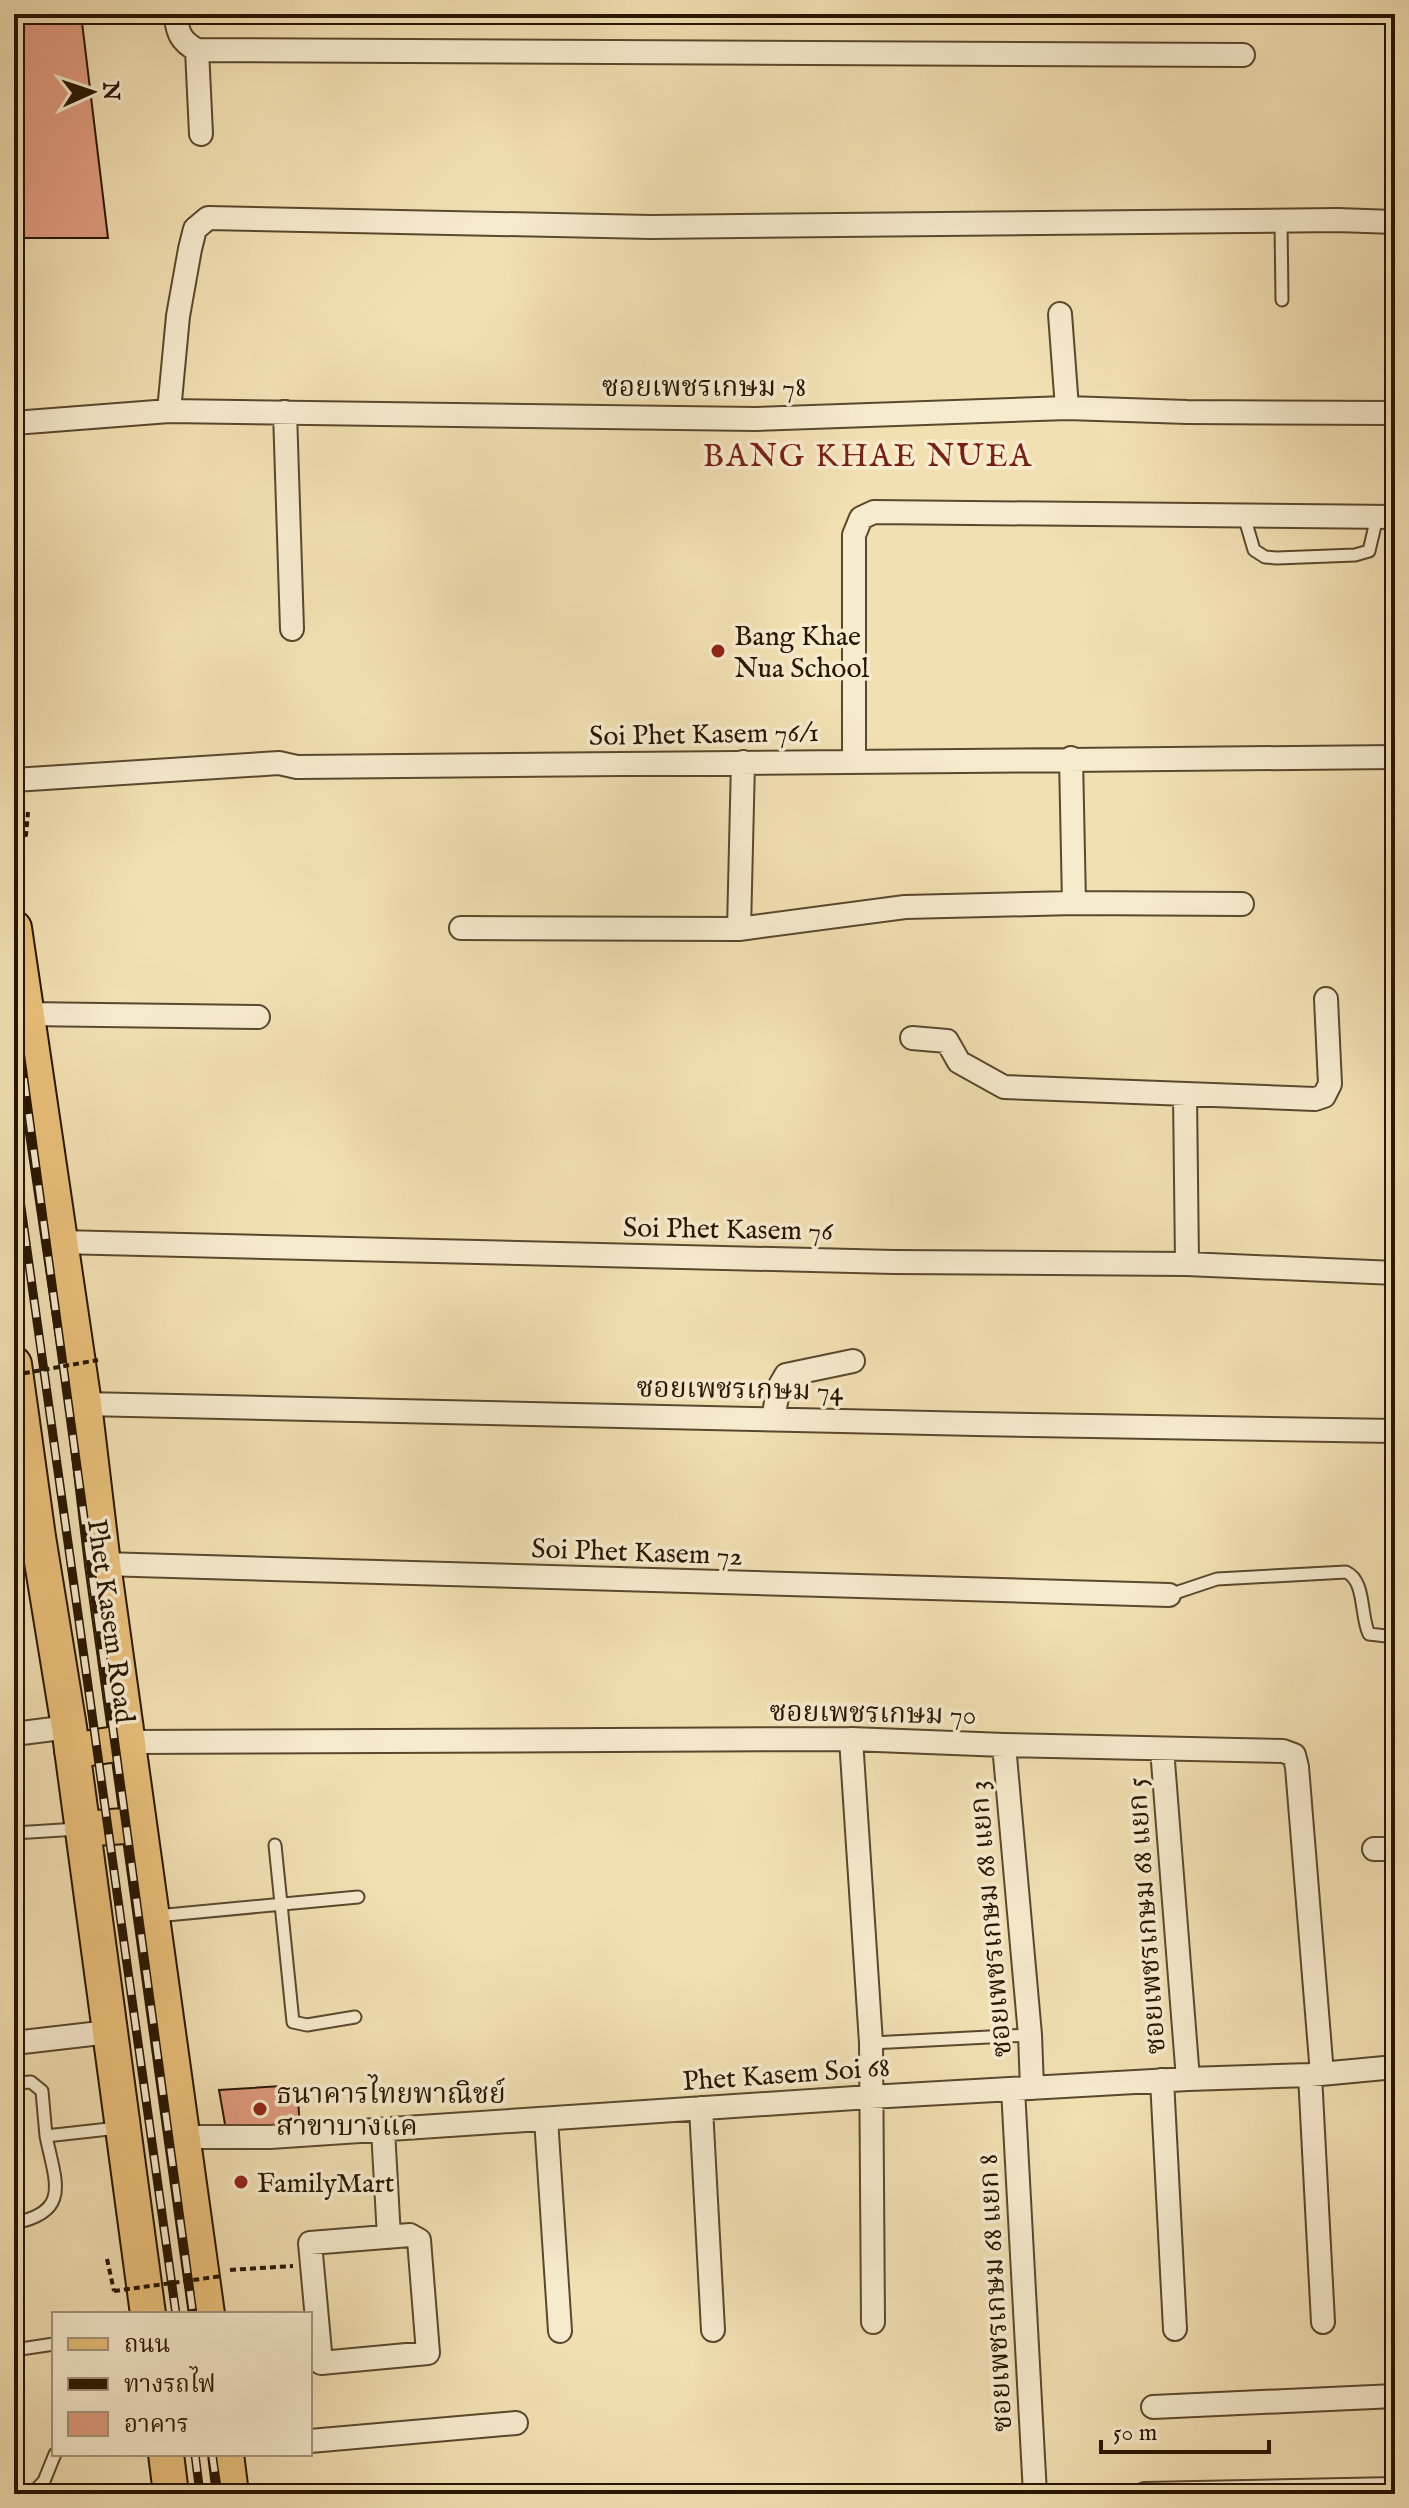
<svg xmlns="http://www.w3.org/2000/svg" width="1409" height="2508" viewBox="0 0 1409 2508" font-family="'IM FELL English','Noto Serif Thai',serif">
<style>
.building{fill:#e19c7f;stroke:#271500;stroke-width:2}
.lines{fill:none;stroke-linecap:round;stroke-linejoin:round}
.lane-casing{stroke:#5a482d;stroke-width:15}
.street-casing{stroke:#5a482d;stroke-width:26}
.primary-casing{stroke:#271500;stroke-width:38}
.path{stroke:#271500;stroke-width:4;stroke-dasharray:6 4;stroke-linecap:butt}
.lane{stroke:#f7ebce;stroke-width:11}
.street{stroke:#f7ebce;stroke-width:22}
.primary{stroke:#e9c07a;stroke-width:34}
.rail-casing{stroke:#271500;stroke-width:9}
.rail{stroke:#f7ebce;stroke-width:6;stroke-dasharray:18;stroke-linecap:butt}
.path-bridge{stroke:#271500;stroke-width:4;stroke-dasharray:6 4;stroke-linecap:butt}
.poi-dot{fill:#8f2418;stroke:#f7ebce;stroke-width:3}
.labels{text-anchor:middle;stroke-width:7;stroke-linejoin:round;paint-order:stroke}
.street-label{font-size:28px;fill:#271500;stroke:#f7ebce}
.poi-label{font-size:28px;fill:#271500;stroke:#f7ebce;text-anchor:start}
.quarter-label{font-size:32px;letter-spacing:2px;fill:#7a1f14;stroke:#f7ebce}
</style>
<rect width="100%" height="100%" fill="#f2e0b3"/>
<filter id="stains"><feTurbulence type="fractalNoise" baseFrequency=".0025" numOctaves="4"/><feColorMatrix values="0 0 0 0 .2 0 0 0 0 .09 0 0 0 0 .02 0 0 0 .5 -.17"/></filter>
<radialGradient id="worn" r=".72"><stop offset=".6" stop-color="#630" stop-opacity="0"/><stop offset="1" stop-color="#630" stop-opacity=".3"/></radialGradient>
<path class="building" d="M14,14H81L108,238H14Z
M297,2085L300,2127L226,2130L219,2090Z"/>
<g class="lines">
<defs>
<path id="lane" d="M1281,221L1282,300
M1244,516L1254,550L1265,557L1277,558L1355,555L1369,551L1377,517
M1169,1595L1217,1579L1346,1572C1366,1581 1360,1616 1369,1634L1395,1637
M14,1833L78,1829
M275,1845L293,2022L307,2025L355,2017
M156,1916L358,1897
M871,2043L1030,2035
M14,2083L31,2082L42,2091L46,2136L118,2128
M14,2223C72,2212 55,2181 46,2136
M14,2350L54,2344
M32,2494L44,2481L55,2454"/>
<path id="street" d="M175,14C178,33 180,41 197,50L1243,55
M197,50L201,134
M1060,314L1067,408
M169,411L178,316L190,249L195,229L208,218L651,227L1337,220L1395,222
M285,412L292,629
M14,423L169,411L755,419L1067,408L1187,412L1395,413
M1071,758L1074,903
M854,761V535L861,518L874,512L1395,517
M14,780L279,763L297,767L1395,757
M461,928L739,929L905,907L1074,903L1242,904
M739,929L743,762
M25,1014L258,1017
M912,1038L947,1041L959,1062L1004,1087L1315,1099L1324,1096L1330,1084L1326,999
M1185,1094L1187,1264
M60,1242L894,1262L1187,1264L1395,1273
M84,1404L976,1424L1395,1431
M773,1418L779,1387L786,1375L853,1361
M103,1564L1169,1595
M14,1734L69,1727
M851,1739L871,2043L873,2322
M128,1742L851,1739L1004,1745L1283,1751L1294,1755L1297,1767L1322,2074
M1004,1745L1030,2035L1032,2088
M1162,1749L1188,2079
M1374,1849H1395
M14,2043L109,2032
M1310,2075L1323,2322
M1162,2080L1175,2329
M1013,2089L1035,2494
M701,2108L713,2330
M546,2119L560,2331
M383,2130L389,2237
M182,2137H270L870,2097L1188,2079L1310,2075L1395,2067
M410,2235L419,2240L428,2353L321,2363L310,2243Z
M1153,2407L1395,2396
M310,2441L516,2423
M1145,2494L1395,2489"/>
<path id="primary" d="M14,928L84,1404L103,1564L207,2314
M14,1364L38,1537L69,1727L148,2314
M72,1751L128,1742
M82,1829L139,1825
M166,2454L171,2494
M226,2454L231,2494"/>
</defs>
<use href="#lane" class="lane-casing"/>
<use href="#street" class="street-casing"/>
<use href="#primary" class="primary-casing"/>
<path class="path" d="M14,837L26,835L28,812
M107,2259L114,2291
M230,2270L293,2266"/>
<use href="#lane" class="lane"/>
<use href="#street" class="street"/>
<use href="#primary" class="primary"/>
<defs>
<path id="rail" d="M14,1007L193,2314
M14,1157L176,2314
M195,2454L200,2494
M212,2454L218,2494"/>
</defs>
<use href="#rail" class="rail-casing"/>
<use href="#rail" class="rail"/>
<path class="path-bridge" d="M14,1375L98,1360
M114,2291L222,2276"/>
</g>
<g class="poi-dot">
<circle cx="718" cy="651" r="8"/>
<circle cx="260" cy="2109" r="8"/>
<circle cx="241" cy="2182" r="8"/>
</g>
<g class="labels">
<g class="street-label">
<text x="704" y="396">ซอยเพชรเกษม 78</text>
<text transform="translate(704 733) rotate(-1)" y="10">Soi Phet Kasem 76/1</text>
<text transform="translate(728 1228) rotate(1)" y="10">Soi Phet Kasem 76</text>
<text transform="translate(740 1388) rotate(1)" y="10">ซอยเพชรเกษม 74</text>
<text transform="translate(637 1551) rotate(2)" y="10">Soi Phet Kasem 72</text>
<text transform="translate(112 1621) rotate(82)" y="10">Phet Kasem Road</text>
<text transform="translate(873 1712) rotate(1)" y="10">ซอยเพชรเกษม 70</text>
<text transform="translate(1145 1916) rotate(-94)" y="10">ซอยเพชรเกษม 68 แยก 5</text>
<text transform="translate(989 1919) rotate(-95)" y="10">ซอยเพชรเกษม 68 แยก 3</text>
<text transform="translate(786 2073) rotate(-4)" y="10">Phet Kasem Soi 68</text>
<text transform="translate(994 2293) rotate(-93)" y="10">ซอยเพชรเกษม 68 แยก 8</text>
</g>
<g class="poi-label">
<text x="734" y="645">Bang Khae<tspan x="734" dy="32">Nua School</tspan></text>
<text x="276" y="2103">ธนาคารไทยพาณิชย์<tspan x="276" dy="32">สาขาบางแค</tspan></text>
<text x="257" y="2192">FamilyMart</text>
</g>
<g class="quarter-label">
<text x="868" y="466">BANG KHAE NUEA</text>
</g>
</g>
<rect width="1409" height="2508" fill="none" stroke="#f2e0b3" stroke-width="48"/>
<rect x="16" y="16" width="1377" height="2476" fill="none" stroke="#271500" stroke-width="4"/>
<rect x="24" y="24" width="1361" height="2460" fill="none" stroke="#271500" stroke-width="2"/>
<rect x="52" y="2312" width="260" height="144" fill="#f7ebce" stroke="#a4957c" stroke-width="2"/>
<rect x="68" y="2338" width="40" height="12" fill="#e9c07a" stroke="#a4957c" stroke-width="2"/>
<text x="124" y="2352" font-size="24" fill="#271500">ถนน</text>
<rect x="68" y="2378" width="40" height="12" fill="#271500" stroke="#a4957c" stroke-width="2"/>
<text x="124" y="2392" font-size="24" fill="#271500">ทางรถไฟ</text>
<rect x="68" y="2412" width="40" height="24" fill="#e19c7f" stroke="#a4957c" stroke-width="2"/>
<text x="124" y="2432" font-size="24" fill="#271500">อาคาร</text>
<g transform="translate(92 92) rotate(87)" stroke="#f7ebce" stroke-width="6" paint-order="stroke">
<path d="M0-6L14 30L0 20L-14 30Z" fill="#271500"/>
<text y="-12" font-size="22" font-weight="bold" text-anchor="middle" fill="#271500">N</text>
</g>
<path d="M1101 2440v12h168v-12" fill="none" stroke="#271500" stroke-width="4"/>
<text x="1113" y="2440" font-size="24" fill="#271500" stroke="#f7ebce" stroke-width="6" paint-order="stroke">50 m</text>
<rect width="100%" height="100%" filter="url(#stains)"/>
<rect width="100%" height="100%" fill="url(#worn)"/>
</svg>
